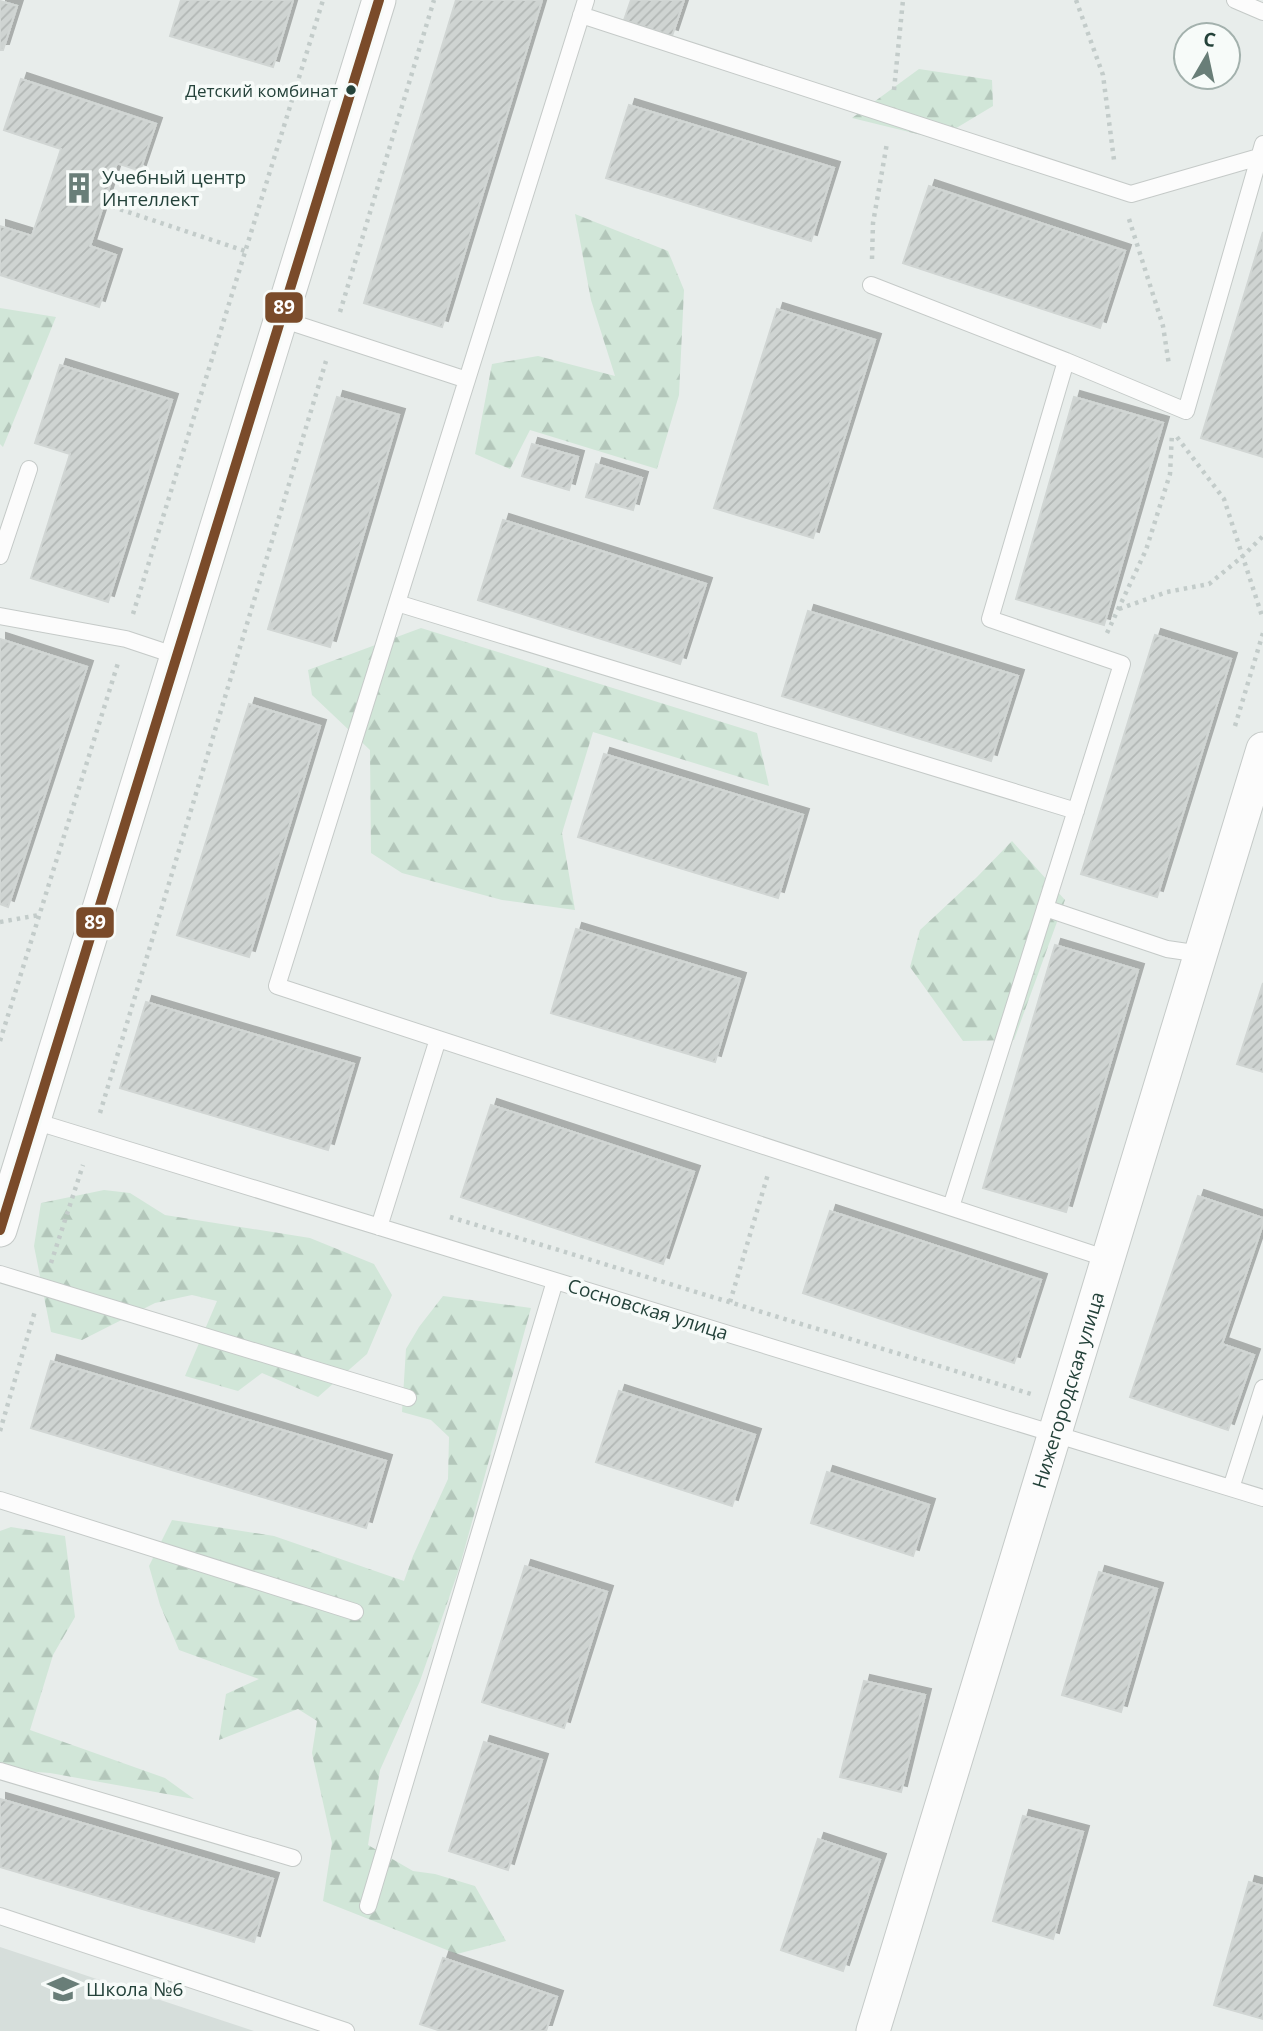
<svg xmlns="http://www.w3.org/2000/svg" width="1263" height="2031" viewBox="0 0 1263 2031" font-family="'Open Sans',sans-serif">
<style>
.built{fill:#d6dedb}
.forest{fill:url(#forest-firs)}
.building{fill:url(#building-hatch);stroke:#d1d6d4;stroke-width:2;filter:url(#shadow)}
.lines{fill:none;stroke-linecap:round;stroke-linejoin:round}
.lane-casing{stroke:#c5cac8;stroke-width:18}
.street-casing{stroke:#c5cac8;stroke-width:35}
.path{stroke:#c3ccca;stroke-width:4.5;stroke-dasharray:3.5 5;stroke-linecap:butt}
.lane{stroke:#fcfcfc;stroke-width:16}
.street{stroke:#fcfcfc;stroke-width:33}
.bus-1-casing{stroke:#f7fbf9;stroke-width:16}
.bus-1{stroke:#7a4b2a;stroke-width:10}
.bus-dot{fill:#24423a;stroke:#f7fbf9;stroke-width:2.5}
.labels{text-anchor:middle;stroke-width:7;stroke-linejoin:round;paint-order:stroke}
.bus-label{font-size:17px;fill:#24423a;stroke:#f7fbf9;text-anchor:end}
.poi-label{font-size:19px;fill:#24423a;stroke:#f7fbf9;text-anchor:start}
.street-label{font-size:19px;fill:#24423a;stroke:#f7fbf9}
.line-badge{stroke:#f7fbf9;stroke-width:2.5}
.badge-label{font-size:19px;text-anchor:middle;font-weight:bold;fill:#fff}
</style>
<defs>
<pattern id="forest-firs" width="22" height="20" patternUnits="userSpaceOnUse" patternTransform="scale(1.75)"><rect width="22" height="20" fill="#d1e6d8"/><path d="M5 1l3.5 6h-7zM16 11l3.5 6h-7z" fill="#b3c6ba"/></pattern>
<pattern id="building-hatch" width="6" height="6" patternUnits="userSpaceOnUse" patternTransform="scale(1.75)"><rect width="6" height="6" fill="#cfd4d2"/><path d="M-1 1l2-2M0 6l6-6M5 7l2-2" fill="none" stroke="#b2b7b5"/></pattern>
<filter id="shadow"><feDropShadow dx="6" dy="-6" stdDeviation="0" flood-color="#0004"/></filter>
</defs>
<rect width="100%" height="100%" fill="#e8edeb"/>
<path class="built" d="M0,1947L254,2031H0Z"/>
<path class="forest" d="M919,69L992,80L993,106L938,139L852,118Z
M575,214L668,251L684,290L679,395L657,469L530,430L510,469L475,454L492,364L538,356L615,376L591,300Z
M0,308L56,317L3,447L0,444Z
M421,628L757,733L769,786L593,732L562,833L575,910L502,900L402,873L371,853L370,750L312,695L308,670Z
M1012,841L1065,900L1014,1040L963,1041L910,967L920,930L977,877Z
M104,1190L130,1193L165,1215L310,1238L374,1264L392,1295L367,1354L318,1397L262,1373L238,1391L185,1376L217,1301L192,1295L155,1303L82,1340L51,1332L34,1246L41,1203Z
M443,1296L531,1308L459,1569L420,1681L380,1770L368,1845L413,1871L435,1874L475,1886L506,1941L457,1954L323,1901L332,1843L312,1753L317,1721L298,1709L219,1740L226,1694L259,1679L179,1650L160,1605L149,1566L172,1520L274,1536L404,1581L413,1556L448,1479L449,1437L431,1420L402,1412L406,1349L419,1327Z
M11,1527L65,1536L75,1617L53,1655L30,1730L165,1778L194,1799L50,1773L0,1769V1531Z"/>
<path class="building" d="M181,0H293L273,67L170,36Z
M456,0H542L442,327L364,303Z
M631,0H684L672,36L624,20Z
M0,1L17,6L3,50H0Z
M21,79L156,124L140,171L117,163L90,246L116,255L99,307L0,275V226L32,236L61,149L4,130Z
M629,105L834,168L811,241L606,178Z
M929,186L1125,251L1100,328L903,263Z
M1263,232V457L1201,438Z
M777,309L875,340L813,538L714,508Z
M60,365L172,400L108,602L31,578L70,454L35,443Z
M337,397L399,415L330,647L268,629Z
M1074,397L1163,423L1104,625L1016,599Z
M532,444L578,457L569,490L522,476Z
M596,464L642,478L633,510L586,497Z
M503,520L706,584L680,664L478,600Z
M808,611L1018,676L991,761L782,696Z
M1155,635L1231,659L1157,897L1081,874Z
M0,639L87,667L8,907L0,904Z
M249,704L320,726L249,957L177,935Z
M604,754L803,815L778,898L578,837Z
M576,929L740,979L715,1062L551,1013Z
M1055,945L1138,970L1066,1212L983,1188Z
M1263,983V1072L1237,1064Z
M146,1002L354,1064L328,1150L120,1088Z
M491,1105L694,1172L663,1264L461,1197Z
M1198,1196L1263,1218V1224L1222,1344L1254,1355L1228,1430L1130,1397Z
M830,1211L1041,1280L1014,1363L803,1293Z
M51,1361L386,1461L366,1528L31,1428Z
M619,1391L755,1435L732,1506L596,1462Z
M827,1472L929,1505L913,1556L811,1523Z
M525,1566L607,1592L564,1728L482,1702Z
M1099,1572L1157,1589L1121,1712L1062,1695Z
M864,1681L925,1695L901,1792L840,1777Z
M484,1742L542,1760L508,1870L449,1851Z
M0,1799L273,1879L254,1942L0,1867Z
M1023,1816L1083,1832L1053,1939L993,1921Z
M818,1839L880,1860L843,1971L781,1950Z
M1249,1882L1263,1886V2019L1214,2005Z
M443,1958L557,1997L546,2031H441L420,2024Z"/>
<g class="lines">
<defs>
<path id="lane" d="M586,0L277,986L1108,1259
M1235,0L1263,12
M581,15L1131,194L1259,157L1263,158
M871,285L1066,361
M281,319L467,380
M0,556L29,469
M397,603L1076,811
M0,616L126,639L177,656
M1045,908L1167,949L1201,954
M34,1121L1263,1498
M951,1207L1122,664L990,619L1066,361L1186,411L1263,144
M379,1227L438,1039
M0,1274L408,1398
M1231,1488L1263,1388
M0,1500L355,1612
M0,1771L293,1858
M368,1906L555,1281
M0,1916L346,2031"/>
<g id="street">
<path d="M0,1230L379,0"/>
<path id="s1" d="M873,2031L1263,749"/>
</g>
</defs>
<use href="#lane" class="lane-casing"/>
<use href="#street" class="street-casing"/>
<path class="path" d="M1076,0L1103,75L1114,160
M894,90L903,0
M104,204L245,251
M1129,219L1163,326L1169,365
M872,259L873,223L887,143
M340,312L434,0
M1177,437L1224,499L1263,619
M1119,609L1167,592L1209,584L1242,557L1263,536
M133,614L323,0
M1107,633L1146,550L1170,474L1172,433
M1235,726L1263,633
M0,922L39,915
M0,1041L118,663
M100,1113L326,361
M450,1217L1031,1394
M51,1263L83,1165
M730,1302L768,1174
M0,1431L35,1311"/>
<use href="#lane" class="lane"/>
<use href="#street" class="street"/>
<defs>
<path id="bus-1" d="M0,1230L379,0"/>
</defs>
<use href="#bus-1" class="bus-1-casing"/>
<use href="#bus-1" class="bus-1"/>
</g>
<defs>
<symbol id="building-bare" viewBox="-9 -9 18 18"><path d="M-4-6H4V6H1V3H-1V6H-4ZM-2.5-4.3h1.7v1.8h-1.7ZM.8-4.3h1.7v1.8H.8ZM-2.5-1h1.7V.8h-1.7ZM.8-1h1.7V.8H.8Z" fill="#697e78" stroke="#f7fbf9" stroke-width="2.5" paint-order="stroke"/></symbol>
<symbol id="school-bare" viewBox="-9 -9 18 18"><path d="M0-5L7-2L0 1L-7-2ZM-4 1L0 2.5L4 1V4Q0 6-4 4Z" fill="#697e78" stroke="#f7fbf9" stroke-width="2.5" paint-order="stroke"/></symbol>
</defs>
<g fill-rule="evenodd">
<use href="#building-bare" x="57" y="166" width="44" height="44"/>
<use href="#school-bare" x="41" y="1967" width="44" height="44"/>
</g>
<circle class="bus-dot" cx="351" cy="90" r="6"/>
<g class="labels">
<g class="bus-label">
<text x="338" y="97">Детский комбинат</text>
</g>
<g class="poi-label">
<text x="102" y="184">Учебный центр<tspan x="102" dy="22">Интеллект</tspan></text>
<text x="86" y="1996">Школа №6</text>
</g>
<g class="street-label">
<text transform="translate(648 1309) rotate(17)" y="7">Сосновская улица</text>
<text dy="7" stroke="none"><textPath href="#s1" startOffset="670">Нижегородская улица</textPath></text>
</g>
</g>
<g class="line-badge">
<rect x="264" y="291" width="40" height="33" rx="7" fill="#7a4b2a"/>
<rect x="75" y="906" width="40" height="33" rx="7" fill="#7a4b2a"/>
</g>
<g class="badge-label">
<text x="284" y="314">89</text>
<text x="95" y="929">89</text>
</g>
<g transform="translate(1207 56) rotate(9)"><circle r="33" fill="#f7fbf9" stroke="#a3b1ad" stroke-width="2"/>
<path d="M0-5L12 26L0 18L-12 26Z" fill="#697e78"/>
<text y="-10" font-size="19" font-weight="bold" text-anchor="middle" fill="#24423a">С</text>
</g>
</svg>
